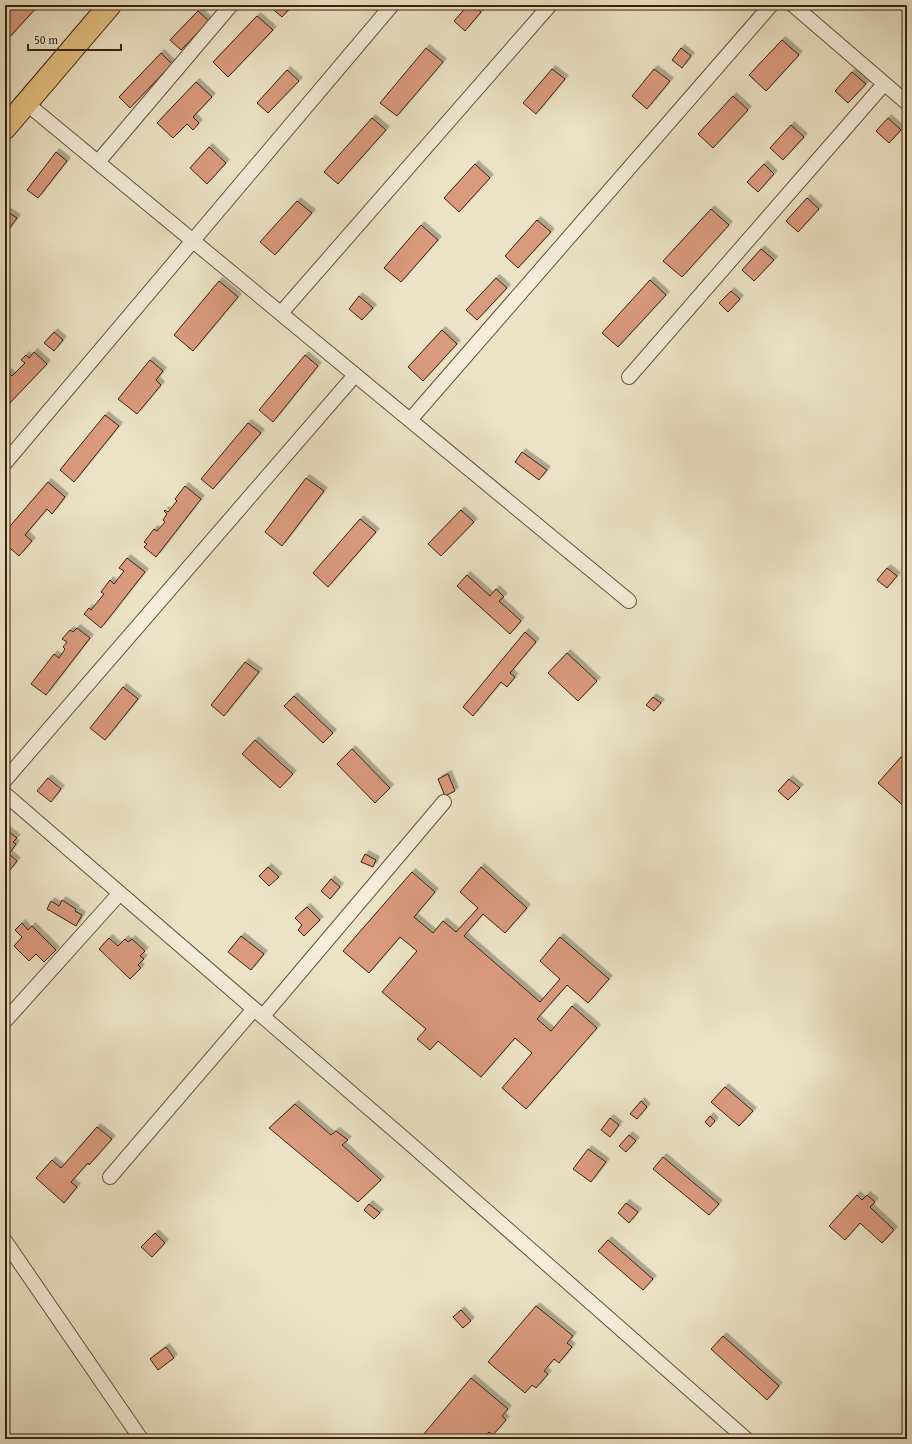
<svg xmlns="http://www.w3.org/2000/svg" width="912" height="1444" viewBox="0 0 912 1444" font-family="'Gentium Book Plus',serif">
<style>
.building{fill:#da9a7e;stroke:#37230b;filter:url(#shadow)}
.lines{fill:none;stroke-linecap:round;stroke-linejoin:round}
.street-casing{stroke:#64533a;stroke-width:16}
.highway-casing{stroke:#37230b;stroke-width:24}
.street{stroke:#f3edda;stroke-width:14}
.highway{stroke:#e6c283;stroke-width:22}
</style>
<defs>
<filter id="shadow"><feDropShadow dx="3.5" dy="-3.5" stdDeviation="0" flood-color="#0004"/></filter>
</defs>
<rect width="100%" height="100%" fill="#ece3c6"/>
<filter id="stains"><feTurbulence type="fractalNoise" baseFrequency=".005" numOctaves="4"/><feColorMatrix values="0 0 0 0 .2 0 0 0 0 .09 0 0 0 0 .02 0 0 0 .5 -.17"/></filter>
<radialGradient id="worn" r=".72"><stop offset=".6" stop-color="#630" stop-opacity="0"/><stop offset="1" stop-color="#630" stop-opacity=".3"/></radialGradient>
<path class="building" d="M14,5H39L5,42V15Z
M268,5H293L282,17Z
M468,5H473L481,12L465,31L454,21Z
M198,11L209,21L181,50L170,40Z
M257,16L273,30L228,77L213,62Z
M782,40L799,55L766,91L749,75Z
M426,48L443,62L397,116L380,103Z
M681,48L691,56L682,68L672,60Z
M161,53L172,64L130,108L119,97Z
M552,69L565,79L536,114L523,103Z
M654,69L670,81L647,109L632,96Z
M287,70L299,81L268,113L257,103Z
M852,72L866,84L848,103L835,91Z
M196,82L212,97L193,117L199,123L193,130L187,124L173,138L157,123Z
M733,96L748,110L713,148L698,134Z
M372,118L386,130L338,184L324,172Z
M888,118L901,130L889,143L876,131Z
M791,125L804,137L783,160L770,148Z
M209,147L226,163L207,184L190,168Z
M56,152L67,161L38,198L27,190Z
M475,164L490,178L459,212L444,198Z
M764,164L774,174L758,192L747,182Z
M807,198L819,209L798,232L786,221Z
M297,201L312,213L275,255L260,242Z
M711,209L729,225L682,277L663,261Z
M6,211L17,218L5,234V213Z
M537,220L551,232L518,268L505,256Z
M421,225L438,240L401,282L384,268Z
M761,249L774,260L754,281L742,270Z
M496,278L507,288L477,320L466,310Z
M650,280L666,295L618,347L602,333Z
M219,281L238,297L193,351L174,335Z
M731,291L740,299L728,312L719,303Z
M359,296L373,308L362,320L349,309Z
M442,330L457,344L423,381L408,367Z
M54,332L63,340L54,351L44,343Z
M34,352L47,364L5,408V387L7,385L5,383V375L8,372L12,376L25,363L21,360L26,355L29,358Z
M305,355L318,366L273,422L259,410Z
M150,360L163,371L156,380L161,385L137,414L118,399Z
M105,415L119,426L74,482L60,470Z
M248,423L261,433L213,489L201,479Z
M522,452L547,470L539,480L515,462Z
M306,478L324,491L282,546L265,532Z
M48,482L65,497L52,514L47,509L25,535L32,541L19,556L5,544V532Z
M185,486L201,499L156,557L144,547L147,544L144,542L154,529L157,531L165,522L163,520L167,514L164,511L165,510L168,512L177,501L175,499Z
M461,510L474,522L441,556L428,544Z
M360,519L376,532L328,587L313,573Z
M127,558L145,572L101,628L84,614L89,608L91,610L104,594L101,592L110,580L114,584L124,571L119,568Z
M887,568L897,576L887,588L877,580Z
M467,575L490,596L496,589L504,597L499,601L521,621L510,634L457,586Z
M77,628L90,638L46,695L31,684L54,654L59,658L65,649L63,647L67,642L62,639L70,630L73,632Z
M525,632L536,642L510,673L515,677L507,687L501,682L473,716L463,707Z
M567,653L597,681L578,701L548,673Z
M245,662L259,672L224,716L211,705Z
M123,687L138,699L105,740L90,728Z
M294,696L333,733L323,743L284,706Z
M653,697L661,703L654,711L646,705Z
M255,740L293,774L280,788L242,754Z
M352,749L390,788L375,803L337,764Z
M901,757L907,763V809L878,783Z
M448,774L455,791L445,796L438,779Z
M48,778L61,789L51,802L37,791Z
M789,779L800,788L788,800L778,791Z
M5,829L17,838L13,842L16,844L9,854L17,861L10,870L5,866Z
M365,854L376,860L373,867L361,862Z
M268,867L279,877L269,886L259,876Z
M481,867L527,908L505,933L483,914L464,936L540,1002L560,979L540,961L560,937L609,979L588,1003L567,985L537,1019L551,1031L572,1006L597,1028L526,1109L502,1088L532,1053L515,1038L481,1077L438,1041L430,1050L417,1039L426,1029L382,992L417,951L400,937L369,973L343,951L412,872L435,892L414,917L433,933L443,921L456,932L478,908L460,892Z
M331,879L340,887L330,899L321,891Z
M62,900L76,909L75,911L82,915L76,926L47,909L51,901L59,906Z
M307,907L320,920L304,936L298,930L302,925L295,918Z
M22,923L28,930L32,926L56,950L44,962L36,954L29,961L14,946L22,937L15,930Z
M241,936L264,954L251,970L228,952Z
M109,938L118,946L125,939L128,942L132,939L145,951L140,956L144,959L138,965L141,968L130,979L99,949Z
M725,1087L753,1111L739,1126L711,1102Z
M641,1101L647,1107L637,1119L630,1114Z
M295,1104L331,1135L336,1131L348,1140L342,1145L381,1180L358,1202L269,1128Z
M710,1116L715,1121L710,1127L705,1122Z
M610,1118L619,1125L610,1137L601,1130Z
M97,1127L112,1139L89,1165L88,1163L71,1182L77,1187L64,1203L36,1178L52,1160L61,1168Z
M629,1135L636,1141L626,1152L619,1146Z
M588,1149L606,1162L591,1182L573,1169Z
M663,1157L719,1204L709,1215L653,1169Z
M857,1195L862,1200L867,1195L875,1202L870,1207L894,1230L882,1243L860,1223L845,1240L829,1226Z
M626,1203L638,1212L629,1223L618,1213Z
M369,1204L380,1213L374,1219L364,1210Z
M155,1233L165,1243L152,1257L141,1247Z
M608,1240L653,1279L643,1290L598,1251Z
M536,1306L573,1336L567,1343L572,1347L559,1363L554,1359L544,1371L548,1374L536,1388L532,1385L525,1393L488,1362Z
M461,1310L471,1321L463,1328L453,1317Z
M723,1336L779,1386L767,1400L711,1349Z
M166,1347L174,1358L158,1370L150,1359Z
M471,1378L508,1409L502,1416L506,1420L493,1435L489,1432L483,1439H427L423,1435Z"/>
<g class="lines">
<defs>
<path id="street" d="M793,5L907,103
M26,103L629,601
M98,162L231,5
M281,313L550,5
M629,377L884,84
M410,420L771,5
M5,463L392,5
M5,780L355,375
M5,794L407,1141L746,1439
M263,1016L444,802
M5,1021L120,893
M110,1177L254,1009
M5,1241L141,1439"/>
<path id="highway" d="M5,128L110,5"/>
</defs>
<use href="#street" class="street-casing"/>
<use href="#highway" class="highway-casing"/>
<use href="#street" class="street"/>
<use href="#highway" class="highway"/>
</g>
<rect width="912" height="1444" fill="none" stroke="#ece3c6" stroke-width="20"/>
<rect x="6" y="6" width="900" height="1432" fill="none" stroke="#37230b" stroke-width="2"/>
<rect x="10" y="10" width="892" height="1424" fill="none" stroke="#37230b"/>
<path d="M28 44v6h93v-6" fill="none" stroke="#37230b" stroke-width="2"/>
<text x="34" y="44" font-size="12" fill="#37230b" stroke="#f3edda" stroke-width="3" paint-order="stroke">50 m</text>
<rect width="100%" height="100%" filter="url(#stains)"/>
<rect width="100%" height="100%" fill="url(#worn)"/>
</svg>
